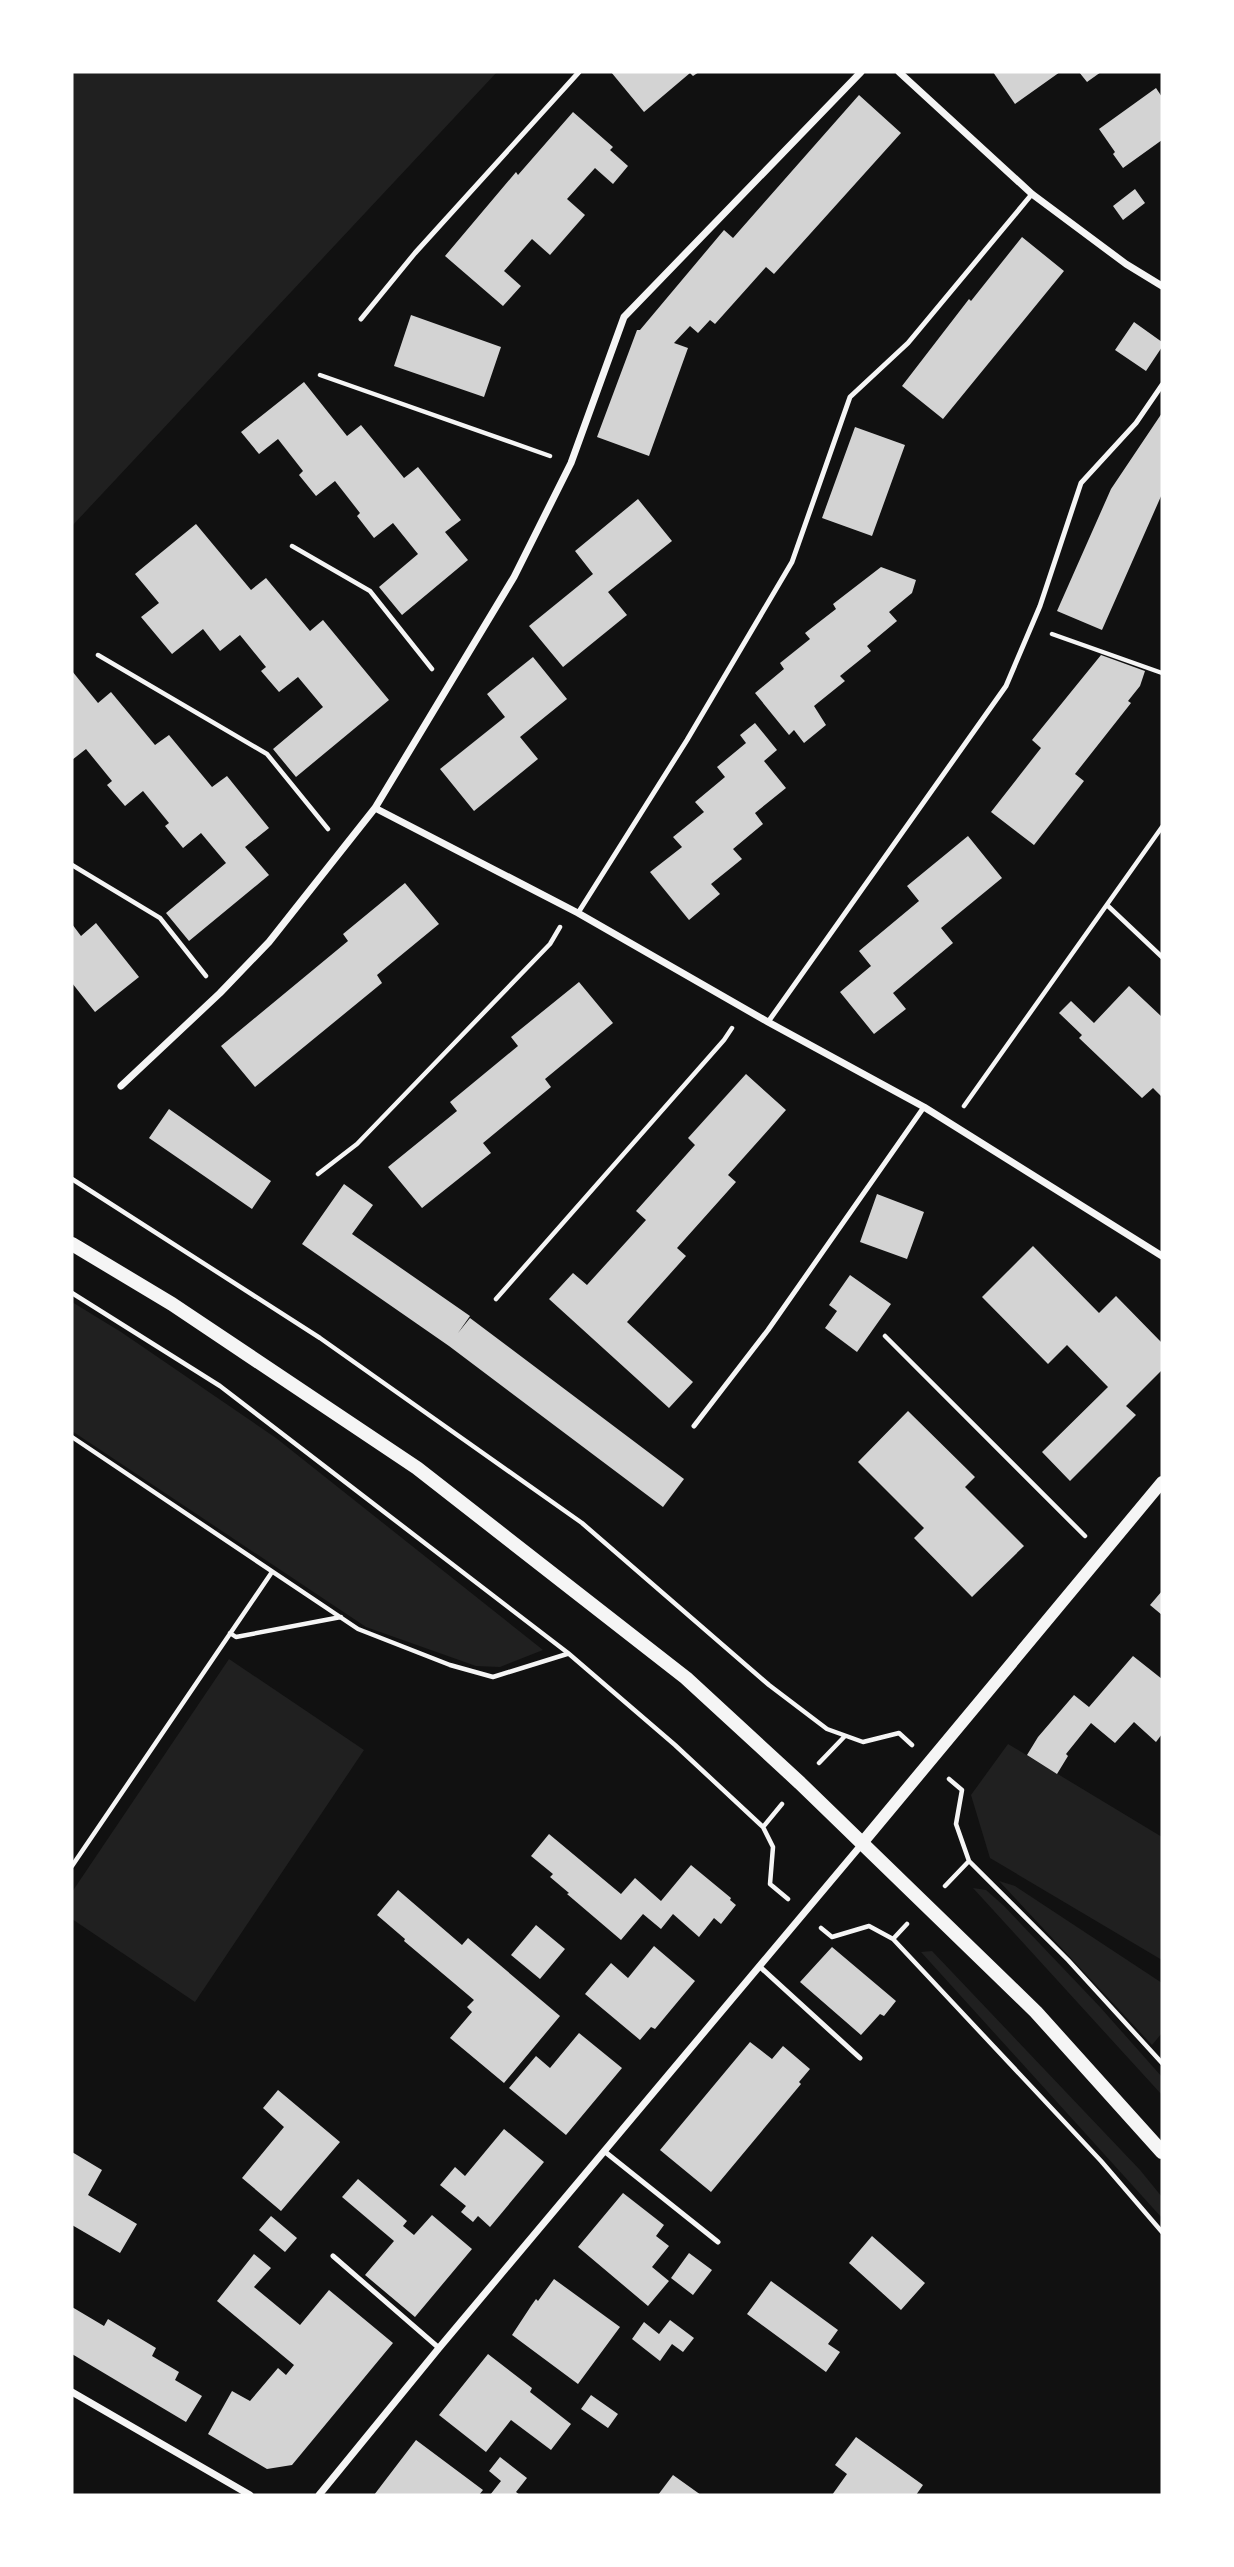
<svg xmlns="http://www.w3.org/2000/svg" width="1234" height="2567" viewBox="0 0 1234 2567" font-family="'Varela Round',sans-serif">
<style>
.green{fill:#202020}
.building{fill:#d3d3d3}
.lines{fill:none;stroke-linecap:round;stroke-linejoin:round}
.path{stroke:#f5f5f5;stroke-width:4.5}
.service{stroke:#f5f5f5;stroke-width:5}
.minor{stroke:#f5f5f5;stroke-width:7}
.tertiary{stroke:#f5f5f5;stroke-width:12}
.secondary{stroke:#f5f5f5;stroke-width:14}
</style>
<rect width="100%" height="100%" fill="#111"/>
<path class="green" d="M72,72H497L72,526Z
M72,1302L121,1332L276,1438L543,1650L500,1667L476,1666L366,1627L72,1431Z
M229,1659L364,1750L195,2002L72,1919V1892Z
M1008,1744L1162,1837V1960L990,1858L971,1795Z
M999,1881L1015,1886L1162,1983V2033L1152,2045Z
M973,1888L986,1890L1004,1906L1100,2007L1162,2077V2095Z
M932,1951L1140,2170L1162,2197V2218L921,1952Z"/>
<path class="building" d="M611,72H699L693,76L690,73L644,112Z
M993,72H1060L1015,104Z
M1079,72H1101L1087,82Z
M1156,88L1162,97V140L1123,168L1113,154L1115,152L1099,129Z
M859,95L901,133L774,274L766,267L715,324L710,320L698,333L690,326L674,343L688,348L649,456L597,437L637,330H640L724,230L733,238Z
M573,112L613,147L610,150L628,166L613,184L595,168L567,199L585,215L550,255L532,239L504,271L521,286L503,306L445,256L516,172L518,175Z
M1135,189L1145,203L1123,220L1113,206Z
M1022,237L1064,271L943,419L902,386L969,299L971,301Z
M411,315L501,347L484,397L394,366Z
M1134,322L1162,342V347L1146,371L1115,350Z
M304,382L347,436L361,425L404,478L418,467L461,520L445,532L468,560L402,615L379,587L418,554L393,523L374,538L357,516L360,513L335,481L316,496L299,475L303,471L278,439L259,454L241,432Z
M1162,413V494L1102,630L1057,611L1111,489Z
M855,427L905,445L872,536L822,518Z
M638,499L672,541L608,592L627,615L563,667L529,626L593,574L575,551Z
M196,524L251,590L266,578L310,631L323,620L389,700L296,777L273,749L323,707L298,677L279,692L261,671L266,667L240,635L220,651L203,629L172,654L141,617L159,603L135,574Z
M881,567L916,580L912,593L889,612L897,621L867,646L871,651L840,676L845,681L814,706L826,725L804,743L794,730L789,735L755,693L784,669L780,663L810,639L805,633L836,609L833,604Z
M1101,655L1145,671L1140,686L1128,701L1131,703L1075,774L1084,781L1034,845L991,812L1041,748L1032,740Z
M533,657L567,699L520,737L538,759L474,811L440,769L505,717L487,694Z
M72,671L98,703L111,692L155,745L169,735L212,787L227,776L269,828L245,847L269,875L189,941L166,913L226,863L201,833L183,848L165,826L169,823L143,791L125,806L107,785L112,781L86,749L72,760Z
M755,723L777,750L764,761L786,788L755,813L763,824L733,849L742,859L711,884L720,894L689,920L650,872L682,847L673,837L704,812L695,802L725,777L717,767L746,743L740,735Z
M968,836L1002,878L941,928L953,943L893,993L906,1009L874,1034L840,992L871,966L859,951L919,901L907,886Z
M405,883L439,924L377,975L382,983L255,1087L221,1046L348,941L343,934Z
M96,923L139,977L95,1012L72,983V924L81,936Z
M579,982L613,1023L545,1079L551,1087L483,1143L491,1153L422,1208L388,1167L457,1111L450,1102L518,1046L511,1037Z
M1129,986L1162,1017V1097L1153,1088L1142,1098L1079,1038L1082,1035L1059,1013L1071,1001L1094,1023Z
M746,1074L786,1110L728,1175L736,1182L677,1248L686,1256L627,1322L693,1382L669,1408L549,1299L573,1273L587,1285L646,1220L636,1211L695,1145L688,1138Z
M169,1109L271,1181L252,1209L149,1138Z
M344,1184L373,1205L352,1234L470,1316L458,1333L470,1318L684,1479L663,1507L449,1346L302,1244Z
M877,1194L924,1212L907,1259L860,1242Z
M1033,1246L1099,1313L1116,1296L1162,1343V1370L1126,1406L1136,1415L1070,1481L1042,1452L1108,1387L1067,1345L1048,1364L982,1297Z
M850,1275L891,1304L857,1352L825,1328L837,1311L829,1305Z
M908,1411L975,1477L965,1487L1024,1546L972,1597L914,1538L924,1528L858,1462Z
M1162,1591V1615L1150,1605Z
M1133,1656L1162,1679V1734L1156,1742L1134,1722L1115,1743L1091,1723L1066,1754L1068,1756L1057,1774L1027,1755L1038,1737L1074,1695L1089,1707Z
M549,1834L621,1894L635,1878L661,1901L691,1865L731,1898L730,1900L736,1905L721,1924L714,1918L699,1937L673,1914L661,1929L643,1914L621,1940L567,1894L569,1893L550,1877L553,1874L531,1856Z
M398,1890L462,1945L468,1938L560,2016L504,2083L450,2038L472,2012L467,2007L474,2000L404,1941L405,1939L377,1915Z
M536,1925L565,1949L540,1979L511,1955Z
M654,1946L695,1981L655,2029L651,2027L640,2040L585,1994L611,1963L628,1978Z
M832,1947L896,2001L884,2016L880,2014L861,2035L800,1982Z
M579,2033L622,2068L566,2135L509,2088L536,2056L550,2068Z
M750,2042L772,2059L783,2046L810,2069L799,2082L801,2084L711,2192L660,2150Z
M278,2090L340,2142L281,2211L242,2178L284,2127L263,2108Z
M504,2129L544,2162L490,2227L478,2216L473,2222L461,2212L466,2206L440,2185L455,2167L465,2176Z
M72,2152L102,2170L88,2195L137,2224L120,2253L72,2225Z
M358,2179L407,2221L403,2226L414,2235L432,2215L472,2249L415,2317L365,2275L394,2241L342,2197Z
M623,2193L664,2225L656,2236L669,2246L652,2267L669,2281L648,2306L578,2247Z
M271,2216L297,2238L285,2252L259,2230Z
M872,2236L925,2283L901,2310L849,2263Z
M689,2253L712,2270L693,2295L671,2278Z
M254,2254L271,2268L254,2287L300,2325L329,2290L393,2343L292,2465L267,2469L208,2434L232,2391L250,2401L278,2368L286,2375L294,2365L217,2301Z
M554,2279L620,2327L578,2384L512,2335L531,2306L536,2299L538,2301Z
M771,2281L838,2330L828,2344L840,2352L826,2372L747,2314Z
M72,2307L104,2326L108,2319L156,2348L152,2356L179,2372L175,2380L202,2396L186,2422L72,2354Z
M670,2320L694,2338L683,2352L672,2344L660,2361L632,2339L644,2322L659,2334Z
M488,2354L532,2388L530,2392L571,2424L551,2450L511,2420L486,2452L439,2415Z
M591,2395L618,2414L608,2428L581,2409Z
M856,2437L923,2485L916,2495H832L847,2474L835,2465Z
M416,2440L483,2490L479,2495H374Z
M500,2457L527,2478L516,2492L520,2495H490L501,2481L489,2471Z
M673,2475L701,2495H658Z"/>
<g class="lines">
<path class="path" d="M320,375L550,456
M292,546L370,591L432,669
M1052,634L1162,673
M98,655L267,754L328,829
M72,865L160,918L206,976
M1107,905L1162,957
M964,1106L1162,827
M318,1174L357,1144L550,944L560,927
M72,1179L320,1338L582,1523L769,1685L827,1729L863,1742L899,1733L912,1745
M72,1293L220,1386L568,1653L675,1745L763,1827L773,1847L770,1884L788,1899
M496,1299L724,1040L732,1028
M885,1336L1085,1536
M72,1437L358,1629L450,1665L493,1677L567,1654
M230,1633L236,1637L341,1617
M819,1763L845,1736
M949,1779L962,1790L956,1824L969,1861L1068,1960L1162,2063
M763,1827L782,1804
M72,1866L272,1572
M945,1886L969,1861
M821,1928L832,1937L869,1926L893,1939L1101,2161L1162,2232
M893,1939L907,1924"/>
<path class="service" d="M361,319L415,253L579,72
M578,913L687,740L792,562L850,397L908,343L1032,194
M768,1022L1006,686L1040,606L1081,483L1136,423L1162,385
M694,1426L768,1330L924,1107
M759,1966L860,2058
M604,2151L718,2242
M333,2256L439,2348"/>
<path class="minor" d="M899,72L1032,194L1126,264L1162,286
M375,808L578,913L768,1022L924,1107L1162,1256
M121,1086L220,993L269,942L375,808L514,577L571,463L624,317L861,72
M72,2392L250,2495
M319,2495L439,2348L862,1844"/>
<path class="tertiary" d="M862,1843L1162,1482"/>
<path class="secondary" d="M72,1244L172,1304L417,1468L686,1678L800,1783L1036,2012L1162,2152"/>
</g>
<rect width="1234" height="2567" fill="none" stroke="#ffffff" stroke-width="147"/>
</svg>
